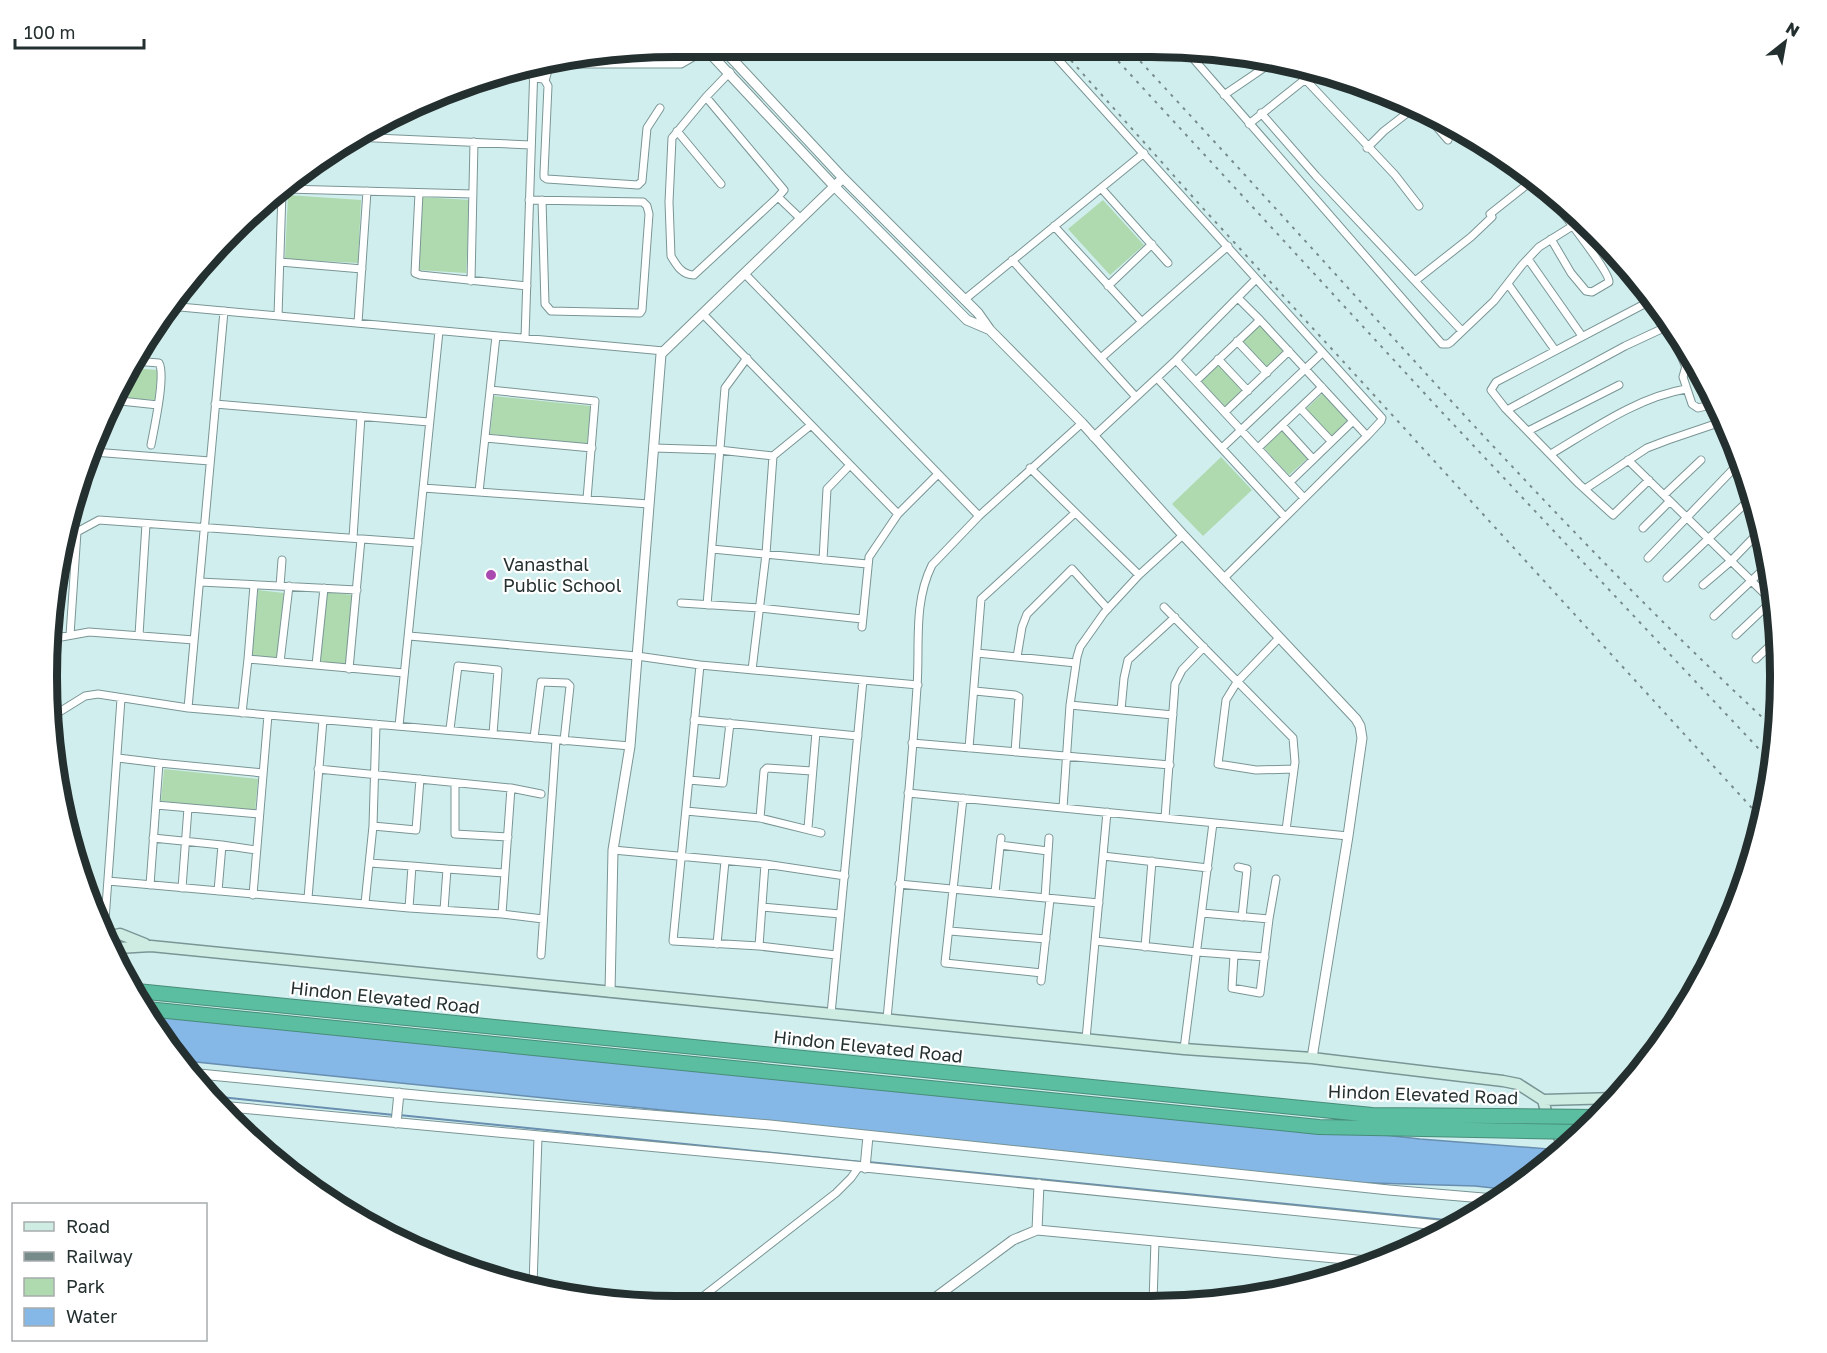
<svg xmlns="http://www.w3.org/2000/svg" width="1827" height="1353" viewBox="0 0 1827 1353" font-family="'Golos Text',sans-serif">
<style>
.green{fill:#afdaaf}
.water{fill:#85b7e7;stroke:#688eb0;stroke-width:1.5}
.lines{fill:none;stroke-linecap:round;stroke-linejoin:round}
.stream{stroke:#688eb0;stroke-width:2}
.minor-casing{stroke:#7a9595;stroke-width:9}
.tertiary-casing{stroke:#7a9595;stroke-width:11}
.secondary-casing{stroke:#7a9595;stroke-width:13}
.minor{stroke:#fff;stroke-width:7}
.tertiary{stroke:#fff;stroke-width:9}
.secondary{stroke:#ceece2;stroke-width:10}
.rail{stroke:#778b8b;stroke-width:2;stroke-dasharray:3 6;stroke-linecap:butt}
.motorway-bridge-casing{stroke:#488c78;stroke-width:16;stroke-linecap:butt}
.motorway-bridge{stroke:#5bbea0;stroke-width:14}
.poi-dot{fill:#aa49b0;stroke:#fff;stroke-width:2}
.labels{text-anchor:middle;stroke-width:4.5;stroke-linejoin:round;paint-order:stroke}
.poi-label{font-size:18px;fill:#242f2f;stroke:#fff;text-anchor:start}
.street-label{font-size:18px;fill:#242f2f;stroke:#fff}
.rim{fill:none;stroke:#242f2f;stroke-width:8}
</style>
<rect width="100%" height="100%" fill="#d1eeee"/>
<path class="green" d="M288,195L361,200L358,263L285,259Z
M422,197L470,200L466,273L418,270Z
M1103,200L1144,245L1110,275L1068,229Z
M1260,324L1285,351L1267,368L1241,341Z
M1218,363L1244,391L1226,408L1200,380Z
M130,368L158,370L155,400L112,397Z
M1323,393L1349,420L1330,438L1305,410Z
M494,396L591,406L587,444L490,434Z
M1282,431L1308,458L1289,475L1264,448Z
M1221,457L1252,490L1203,536L1172,504Z
M258,590L284,593L277,658L252,656Z
M327,592L353,595L346,665L320,662Z
M164,769L258,779L255,811L161,801Z"/>
<path class="water" d="M148,1010L856,1075L1420,1139L1562,1150L1534,1177L1511,1190L1475,1186L1337,1182L1146,1160L177,1060Z"/>
<g class="lines">
<path class="stream" d="M211,1096L394,1115
M399,1115L862,1162
M868,1162L1456,1221"/>
<defs>
<path id="minor" d="M1047,47L1382,418L1381,421L1367,436L1223,579
M1184,48L1442,344H1448L1451,342L1494,301L1522,265L1539,247L1582,220
M730,72L706,97L784,190L778,197L801,219
M533,78L544,79L548,86L544,173V177L547,179L638,185L642,181L647,128L660,108
M1305,79L1395,175L1419,206
M545,81L548,70L553,64H681L707,49
M1224,95L1274,61
M706,97L672,138L669,202L671,256C677,266 682,275 694,275L778,197
M1424,112L1448,140
M1261,113L1316,176L1462,331
M1249,124L1318,69
M677,131L721,184
M353,137L531,145
M1367,148L1384,131L1415,107
M1101,188L1168,263
M286,189L473,194
M1545,189C1555,204 1610,271 1609,282L1592,292L1586,291L1571,273L1551,239
M419,193L415,273L420,275L527,286
M529,200L643,202L647,206L649,214L642,310L640,313L551,311L545,304L542,200
M1054,226L1142,322
M1528,259L1582,336
M1012,260L1136,397
M280,262L362,269
M745,274L979,516
M471,281L474,142
M1415,281L1471,237L1492,217L1490,214L1533,180
M1508,284L1555,350
M1108,286L1152,244
M1238,298L1260,320L1367,436
M964,300L1144,153
M169,306L664,351
M1663,313L1685,365L1690,368L1696,366
M703,314L898,514
M278,316L282,192
M358,323L367,191
M525,338L534,65
M1237,341L1267,373
M1101,358L1228,246
M1218,359L1248,391
M1176,360L1304,498
M134,361L159,363C166,375 154,429 151,445
M1686,366L1683,377L1692,404L1698,408L1718,403
M1157,378L1285,517
M1196,381L1260,320
M490,390L595,401L587,499
M111,400L158,405
M215,404L429,422
M1300,408L1331,441
M1507,410L1625,346L1668,326
M1225,412L1289,351
M1282,425L1313,459
M1528,431L1619,385
M1093,437L1176,360L1256,279
M485,438L592,448
M1730,438L1731,439
M654,448L719,450L773,456
M1222,448L1322,353
M1258,448L1322,387
M93,452L210,461
M1551,454C1593,429 1638,397 1686,389
M1628,460L1774,603
M1030,468L1139,575
M1649,480L1613,515L1579,484L1505,408L1491,390L1496,382L1654,299
M1290,482L1353,421
M423,488L649,504
M1585,489L1647,448L1668,440L1724,421
M479,492L496,336
M1664,495L1701,460
M1643,528L1670,501
M353,538L361,416
M64,539L99,520L418,543
M712,549L867,564
M1648,558L1740,462
M823,560L827,489L850,465
M1667,578L1749,500
M200,582L357,590
M254,585L248,659L404,673
M1703,585L1731,561L1762,529
M280,586L282,560
M681,603L760,608L862,619
M707,605L725,388L747,358
M1164,607L1293,738L1295,762L1286,830
M1714,616L1768,565
M862,627L869,557L898,514L938,474
M70,635L77,532
M139,635L146,524
M1736,635L1773,600
M409,636L637,656L700,665L918,685
M53,637L56,638L89,632L194,640
M1279,638L1237,682L1226,700L1218,764L1256,770L1294,769
M977,653L1076,663
M1017,657L1022,627L1027,614L1072,569L1108,609
M1756,659L1779,637
M280,662L289,586
M316,665L324,588
M700,665L673,941L759,946L836,955
M349,669L361,539
M752,670L766,554L773,456L811,425
M975,691L1015,695L1019,697L1015,752
M1070,705L1173,715
M188,708L224,311
M1121,710L1124,678L1128,660L1175,617
M242,713L248,659
M48,719L85,696L98,694L188,708L630,746
M694,720L858,736
M399,726L439,331
M450,729L458,666L498,670L493,734
M534,738L541,682L567,683L570,686L564,741
M912,743L1170,765
M969,748L981,599L1075,513
M118,758L159,763
M318,769L511,788L541,794
M689,780L723,783L730,723
M455,784V834L508,837
M908,793L1348,836
M963,798L945,963L1042,973
M156,805L259,814
M1063,808L1070,705L1077,657L1080,647L1104,613L1139,575L1183,535
M686,811L760,818L821,833
M760,818L764,771L767,768L812,771
M1165,818L1175,684L1182,670L1204,647
M373,826L416,830L420,779
M808,828L816,732
M153,838L222,845
M1000,845L1048,851
M613,850L765,864L845,876
M1103,856L1208,868
M370,863L412,866L409,908
M412,866L447,869
M1238,867L1247,869L1242,917
M108,881L409,908L502,914L511,788
M899,884L1099,903
M150,885L159,763L263,773
M182,888L188,808
M218,891L222,845L256,850
M995,892L1001,838
M253,895L268,715
M308,898L323,720
M1045,898L1049,838
M365,903L373,826L376,724
M762,907L840,914
M444,910L447,869L504,873
M1202,913L1269,919
M502,914L543,919
M950,931L1046,939
M104,934L121,699
M1095,941L1197,952L1265,957
M717,944L725,861
M759,946L765,864
M1145,947L1152,861
M541,955L556,740
M1234,955L1232,988L1260,993L1269,919L1276,879
M1041,981L1050,899
M831,1014L863,680
M887,1019C897,909 910,798 917,687C920,646 913,603 932,565L979,516L1082,423
M1086,1039L1107,812
M1184,1049L1213,823
M533,1285L538,1137
M1153,1302L1155,1241
M692,1305L836,1193L851,1178L858,1168"/>
<path id="tertiary" d="M704,47L834,186L967,320L988,329
M721,47L843,178L978,313L990,330L1082,423L1183,535L1356,719L1360,726L1362,738L1348,836L1312,1058
M610,992L613,850L630,746L661,354L843,178
M189,1073L436,1097L770,1125L1389,1190L1495,1199
M220,1106L775,1158L1448,1226
M396,1123L399,1093
M865,1168L868,1136
M1037,1230L1039,1184
M928,1303L1013,1240L1037,1230L1378,1262"/>
<path id="secondary" d="M106,937L120,934L145,944
M111,946L118,948L151,946L1184,1049L1312,1058L1503,1081L1518,1084L1543,1100L1617,1098
M1543,1100L1547,1115L1559,1137L1574,1138"/>
</defs>
<use href="#minor" class="minor-casing"/>
<use href="#tertiary" class="tertiary-casing"/>
<use href="#secondary" class="secondary-casing"/>
<use href="#minor" class="minor"/>
<use href="#tertiary" class="tertiary"/>
<use href="#secondary" class="secondary"/>
<path class="rail" d="M1059,47L1200,205L1761,818
M1106,48L1439,409L1774,765
M1128,48C1215,142 1301,236 1387,331C1512,468 1639,604 1776,730"/>
<defs>
<path id="motorway-bridge" d="M137,991L1372,1115L1597,1117
M147,1009L1319,1127L1582,1132"/>
</defs>
<use href="#motorway-bridge" class="motorway-bridge-casing"/>
<use href="#motorway-bridge" class="motorway-bridge"/>
</g>
<circle class="poi-dot" cx="491" cy="575" r="6"/>
<g class="labels">
<g class="poi-label">
<text x="503" y="571">Vanasthal<tspan x="503" dy="21">Public School</tspan></text>
</g>
<g class="street-label">
<text transform="translate(385 998) rotate(6)" y="6">Hindon Elevated Road</text>
<text transform="translate(868 1047) rotate(6)" y="6">Hindon Elevated Road</text>
<text transform="translate(1423 1095) rotate(2)" y="6">Hindon Elevated Road</text>
</g>
</g>
<path d="M0 0H1827V1353H0ZM676 57H1151A619 619 0 0 1 1770 676V677A619 619 0 0 1 1151 1296H676A619 619 0 0 1 57 677V676A619 619 0 0 1 676 57Z" fill="#fff" fill-rule="evenodd"/>
<path class="rim" d="M676 57H1151A619 619 0 0 1 1770 676V677A619 619 0 0 1 1151 1296H676A619 619 0 0 1 57 677V676A619 619 0 0 1 676 57Z"/>
<rect x="12" y="1203" width="195" height="138" fill="#ffffff" stroke="#a7acac" stroke-width="1.5"/>
<rect x="24" y="1222" width="30" height="9" fill="#ceece2" stroke="#a7acac" stroke-width="1.5"/>
<text x="66" y="1233" font-size="18" fill="#242f2f">Road</text>
<rect x="24" y="1252" width="30" height="9" fill="#778b8b" stroke="#a7acac" stroke-width="1.5"/>
<text x="66" y="1263" font-size="18" fill="#242f2f">Railway</text>
<rect x="24" y="1278" width="30" height="18" fill="#afdaaf" stroke="#a7acac" stroke-width="1.5"/>
<text x="66" y="1293" font-size="18" fill="#242f2f">Park</text>
<rect x="24" y="1308" width="30" height="18" fill="#85b7e7" stroke="#a7acac" stroke-width="1.5"/>
<text x="66" y="1323" font-size="18" fill="#242f2f">Water</text>
<g transform="translate(1785 42) rotate(31)" stroke="#ffffff" stroke-width="4.5" paint-order="stroke">
<path d="M0-4.5L10 22L0 15L-10 22Z" fill="#242f2f"/>
<text y="-9" font-size="16" font-weight="bold" text-anchor="middle" fill="#242f2f">N</text>
</g>
<path d="M15 39v9h129v-9" fill="none" stroke="#242f2f" stroke-width="3"/>
<text x="24" y="39" font-size="18" fill="#242f2f" stroke="#ffffff" stroke-width="4.5" paint-order="stroke">100 m</text>
</svg>
